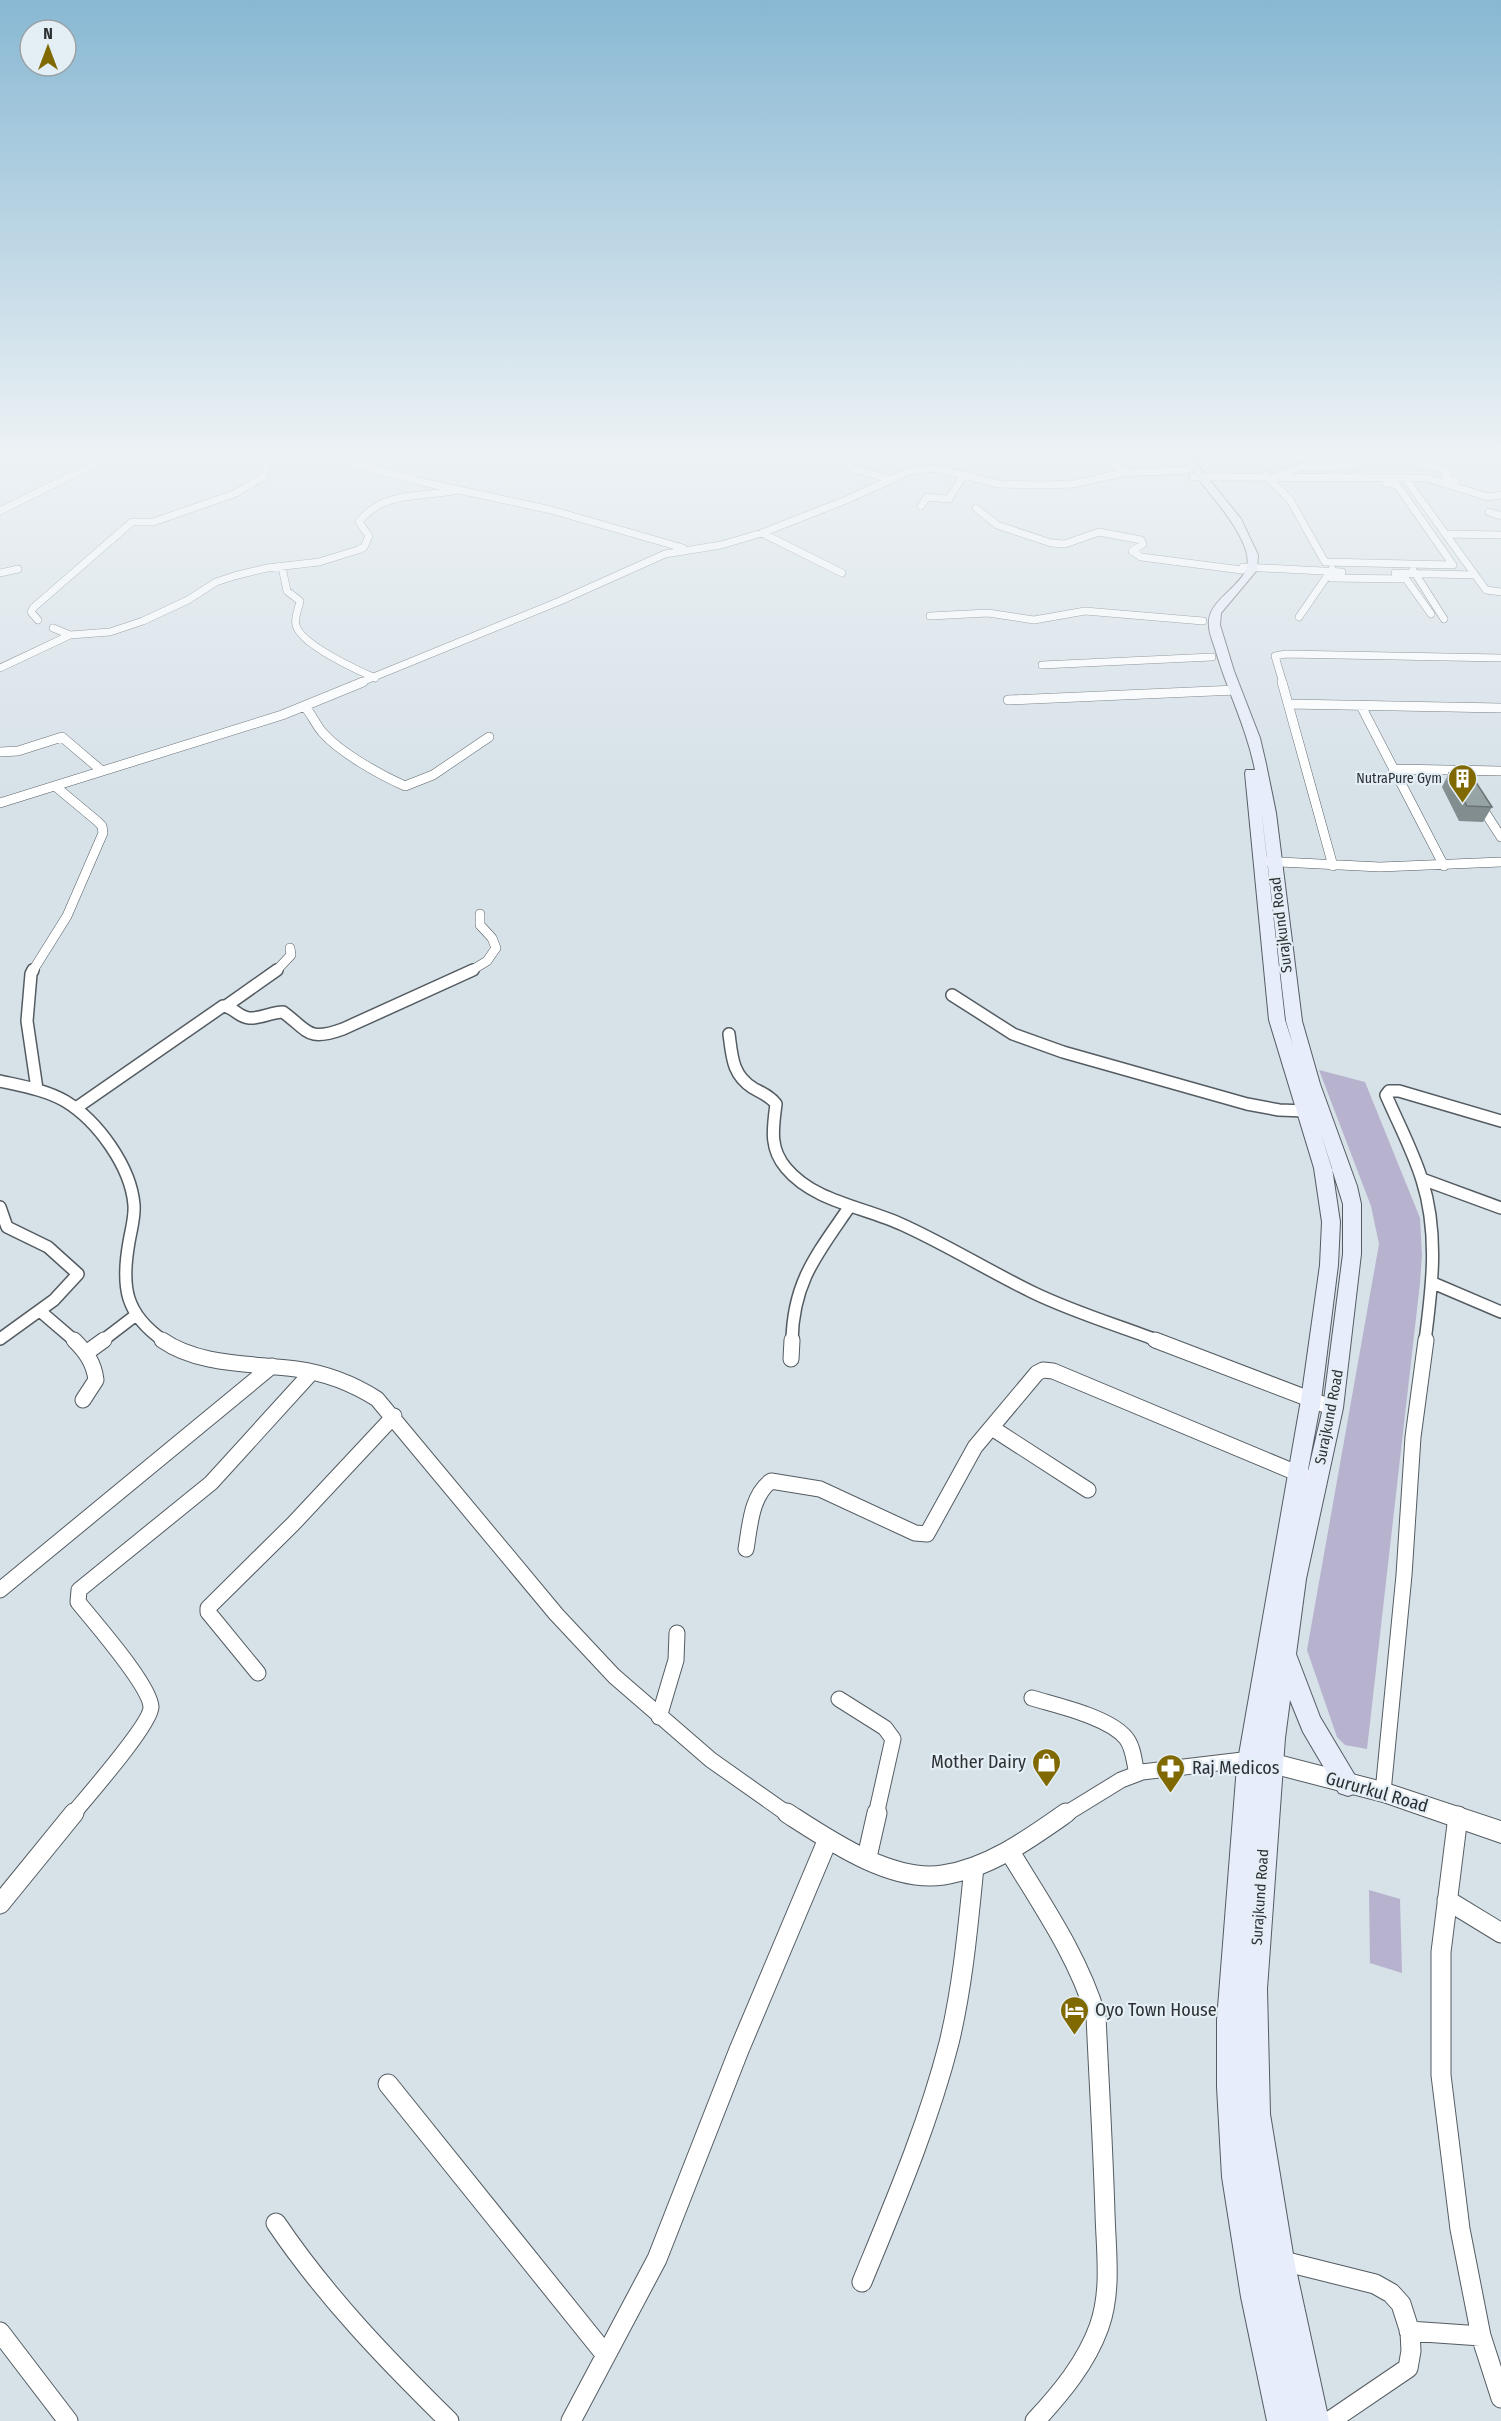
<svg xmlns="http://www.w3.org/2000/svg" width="1501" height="2421" viewBox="0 0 1501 2421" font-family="'Fira Sans Condensed',sans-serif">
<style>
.green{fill:#b7b2ce}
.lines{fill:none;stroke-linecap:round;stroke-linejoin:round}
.minor-far4-casing{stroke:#545c62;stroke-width:8}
.minor-far3-casing{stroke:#545c62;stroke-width:10}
.minor-far2-casing{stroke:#545c62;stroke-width:14}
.minor-far1-casing{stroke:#545c62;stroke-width:17}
.minor-casing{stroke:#545c62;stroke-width:21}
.tertiary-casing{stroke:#545c62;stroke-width:2}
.secondary-casing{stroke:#545c62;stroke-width:2}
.minor-far4{stroke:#fff;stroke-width:7}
.minor-far3{stroke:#fff;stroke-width:9}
.minor-far2{stroke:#fff;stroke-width:11}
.minor-far1{stroke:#fff;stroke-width:15}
.minor{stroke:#fff;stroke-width:19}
.tertiary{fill:#fff;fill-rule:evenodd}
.secondary{fill:#e7edfa;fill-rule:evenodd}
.wall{fill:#828d8f}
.building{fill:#97a4a6;stroke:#6a7374;stroke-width:1.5}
.labels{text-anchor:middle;stroke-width:4.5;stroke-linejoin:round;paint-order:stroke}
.far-poi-label{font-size:14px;fill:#2d3134;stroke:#e4eef5;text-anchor:end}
.street-label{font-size:15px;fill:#2d3134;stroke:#e4eef5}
.near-poi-label{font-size:18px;fill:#2d3134;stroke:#e4eef5;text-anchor:start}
.near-street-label{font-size:18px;fill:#2d3134;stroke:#e4eef5}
</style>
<rect width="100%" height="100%" fill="#d6e1e8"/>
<path class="green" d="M1319,1070L1365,1082L1420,1218L1422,1255L1420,1283L1367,1749L1345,1745L1337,1737L1307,1650L1379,1244L1371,1206Z
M1369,1890L1400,1899L1402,1973L1370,1963Z"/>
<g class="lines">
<defs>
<path id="minor-far4" d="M333,458L422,482L551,510L683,548
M842,458L854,469L889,479
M1110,458L1122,473
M1402,458L1446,470L1449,472L1445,477L1456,481
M1266,475L1290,500L1325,562L1453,565
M1280,475L1300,467L1350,466L1367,458
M1193,477L1427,478L1488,497L1501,495
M1405,478L1486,590L1501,592
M1386,483L1397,485L1453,565
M921,506L927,497L949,499L963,476
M976,508L997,525L1051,543L1065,544L1099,532L1141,540L1143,544L1132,551L1141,557L1242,570
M0,511L107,458
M1489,512L1501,516
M762,533L842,573
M1446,534L1501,535
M282,567L287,591L300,601C299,608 294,617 296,625C300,644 357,670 375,678
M1243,567L1342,572
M1413,570L1444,619
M0,573L18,569
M1395,573L1475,575
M1331,578L1406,579L1431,614
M930,616L988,613L1034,620L1085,611L1203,621
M1299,617L1332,569
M38,620L31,612L33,608L132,522H153L234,494L263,477L268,463L279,458
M53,628L70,635
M1042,665L1212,657
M0,668L70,635L110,632L143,621L188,600L216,582L234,576L267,568L319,562L358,550L364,547L369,536L359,522C384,490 421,498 457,490
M359,683L560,601L665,554L721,545L762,533L846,500L910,471L934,468L999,484L1041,485L1074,484L1122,473L1188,470
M1283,683L1275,656L1286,654L1501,658"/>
<path id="minor-far3" d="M1282,682L1333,866
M1008,700L1236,690
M1289,704L1501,708
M304,706C312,714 315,724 323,733C341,753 380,775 405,786L433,775L489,737
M1361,706L1444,866
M0,752L18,751L62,737L102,771
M1393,769L1501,771
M0,803L282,715L363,682
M1479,803L1501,837
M1261,861L1380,867L1501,862
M32,972L67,916L103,833L102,826L97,821L55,786
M275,972L291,955L290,948
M469,972L487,961L496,948L492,938L480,925V914"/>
<path id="minor-far2" d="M33,970L31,974L27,1021L37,1089
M952,995L1013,1034L1063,1052L1247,1104L1279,1110L1306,1111
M226,1006L277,970
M729,1034C732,1056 732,1075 753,1088C762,1093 770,1096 776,1104C773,1128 769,1148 786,1168C814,1202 865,1207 903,1225C947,1245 989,1271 1032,1292C1073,1312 1117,1325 1159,1341
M0,1081C22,1086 46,1090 65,1101C98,1121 131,1167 134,1205C135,1217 131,1230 129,1242C121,1287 125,1314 164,1341
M76,1108L223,1006C234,1007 238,1017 249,1018C260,1019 272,1012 283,1012C309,1031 307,1042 343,1029L473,970
M1422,1179L1501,1208
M0,1207L7,1227L48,1247L78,1274L54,1300L0,1339
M1433,1283L1501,1312
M40,1311L75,1341
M102,1341L136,1315
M792,1341C793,1281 818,1253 850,1206
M1425,1341C1432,1288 1439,1233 1422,1180C1413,1151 1398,1123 1386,1095L1389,1091H1399L1501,1121"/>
<path id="minor-far1" d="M74,1340C86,1352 94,1363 96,1380L83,1400
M162,1340C199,1366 252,1363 296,1369C325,1373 352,1383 377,1399L556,1614L614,1676L711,1760L789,1815
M1155,1340L1333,1408
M86,1353L104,1340
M791,1359L792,1340
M992,1428L1088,1490
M746,1549C750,1526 751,1496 771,1481L820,1489L915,1533L927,1534L975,1447L1037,1373L1043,1370L1053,1371L1304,1476
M0,1590L272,1366
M258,1673L208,1612V1608L293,1524L394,1416
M1032,1698C1058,1706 1109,1717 1126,1738C1134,1748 1134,1763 1137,1774
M839,1699L885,1728L893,1739L876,1815
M659,1717L676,1660L677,1633
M1383,1792L1404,1575L1413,1437L1426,1340
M72,1815C86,1798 151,1724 151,1707C150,1685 94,1622 78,1602L79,1590L211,1483L312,1372
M1064,1815L1121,1780L1142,1772L1251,1759"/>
<path id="minor" d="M787,1813C829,1840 891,1883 943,1875C989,1868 1029,1839 1066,1813
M1458,1816L1441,1952V2075L1460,2229L1481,2336L1501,2398
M1010,1852C1042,1905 1078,1956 1096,2016C1099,2082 1103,2147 1105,2213C1106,2251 1112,2291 1099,2327C1086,2363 1061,2393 1035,2421
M867,1857L877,1813
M1447,1900L1501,1933
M0,1904L74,1813
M388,2084L605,2354
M276,2223C326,2297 386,2359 449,2421
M1279,2260L1375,2284L1391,2293L1401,2304L1410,2332L1411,2351L1408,2368L1330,2421
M862,2282C894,2204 928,2125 949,2043C963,1985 968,1926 974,1867
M1409,2331L1481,2336
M0,2332L68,2421
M571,2421L657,2259L739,2050L828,1839"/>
<path id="tertiary" d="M1263,1751L1383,1782L1501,1821V1843L1383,1802L1263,1771L1256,1768L1253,1761L1256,1754Z"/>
<path id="secondary" d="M1183,458H1192L1241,519L1258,555L1257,570L1221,613L1220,625L1234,671L1260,738L1266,764L1276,813L1302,1021L1320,1084L1357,1186L1361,1204V1254L1343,1408L1306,1579L1296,1654L1320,1717L1360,1784L1357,1793L1348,1796L1339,1793L1303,1732L1290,1700L1285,1738L1267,1989L1270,2114L1294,2260L1329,2421H1267L1241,2297L1222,2177L1217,2087V2020L1237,1766L1301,1400L1320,1265L1322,1222L1314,1168L1269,1020L1245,773L1246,770H1255C1247,729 1228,692 1216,652C1214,644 1209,634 1209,626C1206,602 1238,589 1246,570C1259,541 1196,481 1183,458ZM1261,807L1286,1021L1293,1045L1285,1020ZM1320,1131L1343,1204V1254L1323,1408L1306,1480L1321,1400L1338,1265L1340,1222L1332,1168Z"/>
</defs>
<use href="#minor-far4" class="minor-far4-casing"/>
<use href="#minor-far3" class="minor-far3-casing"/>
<use href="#minor-far2" class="minor-far2-casing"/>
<use href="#minor-far1" class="minor-far1-casing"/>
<use href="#minor" class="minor-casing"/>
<use href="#tertiary" class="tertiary-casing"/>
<use href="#secondary" class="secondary-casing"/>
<use href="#minor-far4" class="minor-far4"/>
<use href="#minor-far3" class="minor-far3"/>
<use href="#minor-far2" class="minor-far2"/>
<use href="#minor-far1" class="minor-far1"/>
<use href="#minor" class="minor"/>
<use href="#tertiary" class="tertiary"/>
<use href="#secondary" class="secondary"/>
</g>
<path class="wall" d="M1449,773L1492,807L1483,822L1459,821L1442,787Z"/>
<path class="building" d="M1449,773H1470L1492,807L1467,806Z"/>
<linearGradient id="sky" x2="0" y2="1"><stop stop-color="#88b8d3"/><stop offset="0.57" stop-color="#edf2f5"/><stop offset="1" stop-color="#edf2f5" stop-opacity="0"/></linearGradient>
<rect width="1501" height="797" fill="url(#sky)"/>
<defs>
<symbol id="building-pin" viewBox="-11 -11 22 30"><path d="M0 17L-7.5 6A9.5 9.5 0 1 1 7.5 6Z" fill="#7f6900" stroke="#e4eef5"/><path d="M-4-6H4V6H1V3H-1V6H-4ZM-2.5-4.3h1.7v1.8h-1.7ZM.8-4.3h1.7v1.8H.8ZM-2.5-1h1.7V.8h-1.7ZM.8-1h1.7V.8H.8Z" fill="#fff"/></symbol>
<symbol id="shop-pin" viewBox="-11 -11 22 30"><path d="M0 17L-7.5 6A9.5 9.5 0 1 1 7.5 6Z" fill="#7f6900" stroke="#e4eef5"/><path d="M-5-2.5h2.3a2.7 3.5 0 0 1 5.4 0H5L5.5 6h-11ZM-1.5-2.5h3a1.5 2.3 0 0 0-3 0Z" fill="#fff"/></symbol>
<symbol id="pharmacy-pin" viewBox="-11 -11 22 30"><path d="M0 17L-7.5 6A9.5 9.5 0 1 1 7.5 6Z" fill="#7f6900" stroke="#e4eef5"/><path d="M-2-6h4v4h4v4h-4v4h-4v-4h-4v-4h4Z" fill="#fff"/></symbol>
<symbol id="hotel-pin" viewBox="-11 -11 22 30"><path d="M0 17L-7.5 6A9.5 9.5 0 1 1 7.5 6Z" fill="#7f6900" stroke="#e4eef5"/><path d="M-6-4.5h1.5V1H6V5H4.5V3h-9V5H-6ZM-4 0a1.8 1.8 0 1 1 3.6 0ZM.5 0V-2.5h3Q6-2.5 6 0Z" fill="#fff"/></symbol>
</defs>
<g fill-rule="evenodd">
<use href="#building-pin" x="1446" y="762" width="33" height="45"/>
<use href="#shop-pin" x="1030" y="1746" width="33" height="45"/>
<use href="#pharmacy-pin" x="1154" y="1752" width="33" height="45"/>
<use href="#hotel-pin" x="1058" y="1994" width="33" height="45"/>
</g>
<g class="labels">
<g class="far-poi-label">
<text x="1442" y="783">NutraPure Gym</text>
</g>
<g class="street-label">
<text transform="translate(1281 925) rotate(-97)" y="5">Surajkund Road</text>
<text transform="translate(1329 1417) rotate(-79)" y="5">Surajkund Road</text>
<text transform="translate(1260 1897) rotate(-86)" y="5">Surajkund Road</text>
</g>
<g class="near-poi-label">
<text x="1026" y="1768" text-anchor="end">Mother Dairy</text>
<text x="1192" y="1774">Raj Medicos</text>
<text x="1095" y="2016">Oyo Town House</text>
</g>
<g class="near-street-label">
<text transform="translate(1377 1792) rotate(16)" y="6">Gururkul Road</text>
</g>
</g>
<g transform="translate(48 48)"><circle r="28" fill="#e4eef5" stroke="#9ba2a8" stroke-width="1.5"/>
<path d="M0-4.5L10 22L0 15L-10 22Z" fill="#7f6900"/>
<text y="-9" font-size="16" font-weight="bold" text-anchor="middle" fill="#2d3134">N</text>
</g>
</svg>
